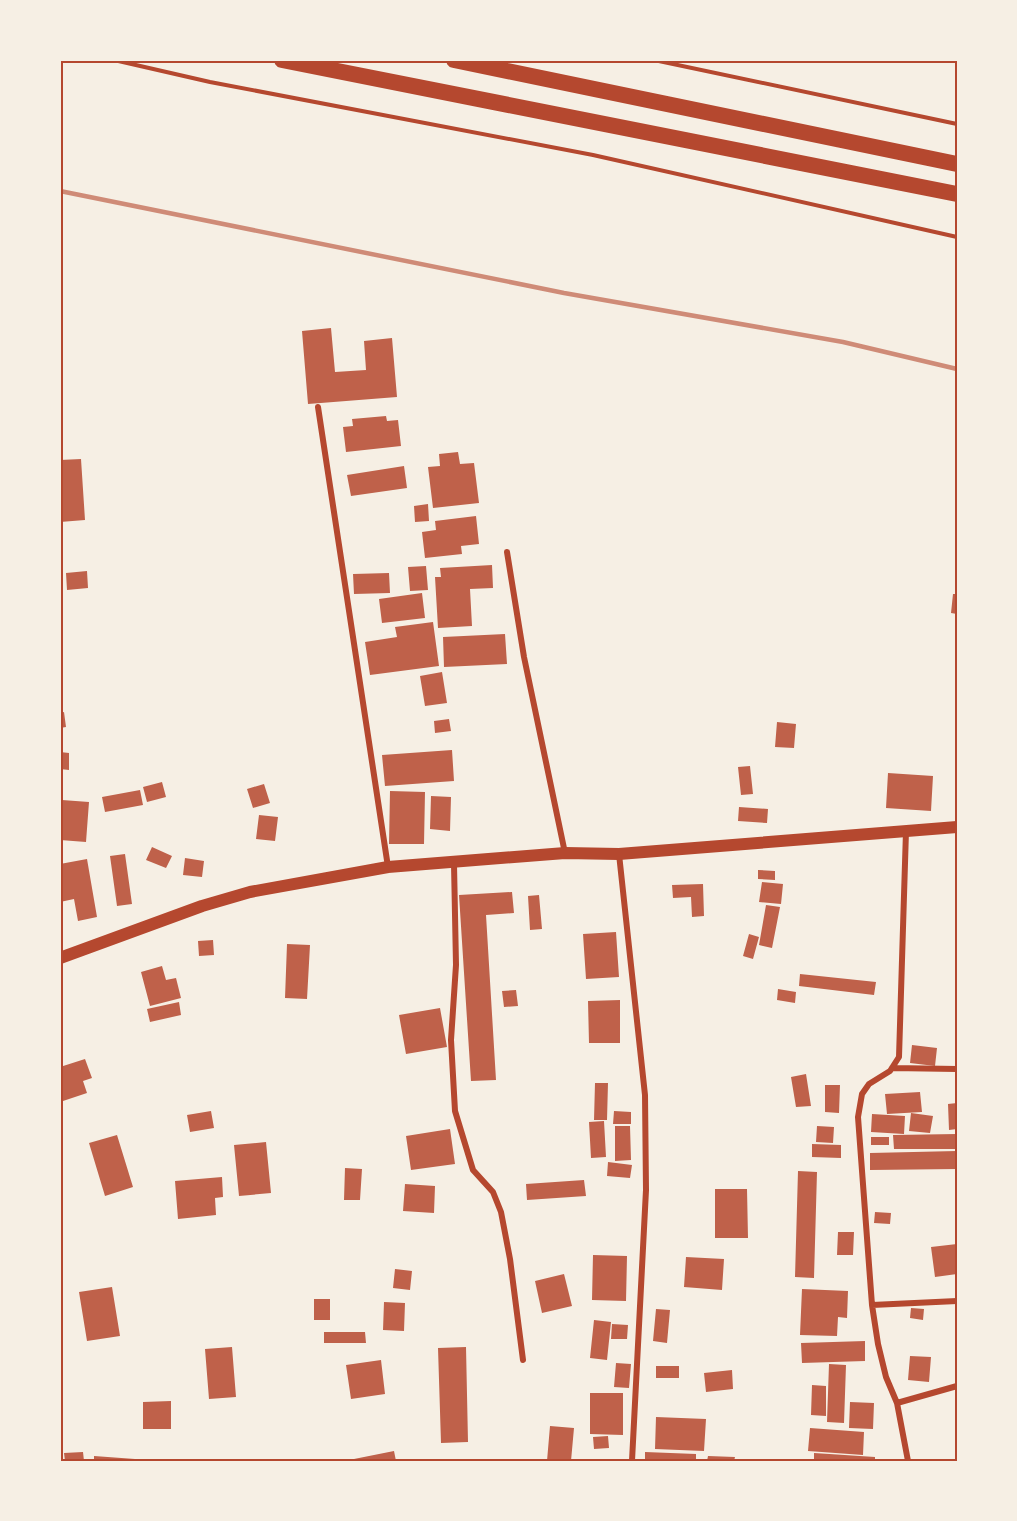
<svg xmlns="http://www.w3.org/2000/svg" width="1017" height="1521" viewBox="0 0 1017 1521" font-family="'Exo 2',sans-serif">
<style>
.building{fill:#bf614a}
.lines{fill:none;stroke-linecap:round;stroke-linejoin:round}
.path{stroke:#b5482f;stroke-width:4}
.minor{stroke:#b5482f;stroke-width:6}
.secondary{stroke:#b5482f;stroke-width:12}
.trunk{stroke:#b5482f;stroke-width:16}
.rail{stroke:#cf8b77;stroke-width:4.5}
.neatline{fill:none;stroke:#b5482f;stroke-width:2}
</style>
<rect width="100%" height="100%" fill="#f6efe4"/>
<path class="building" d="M331,328L335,372L366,370L364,341L392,338L397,397L308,404L302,331Z
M386,416L387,421L398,420L401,446L346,452L343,427L353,426L352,419Z
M458,452L460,464L474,463L479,503L433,508L428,467L440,466L439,454Z
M81,459L85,520L60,522V460Z
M404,466L407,488L351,496L347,475Z
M428,504L429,521L415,522L414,506Z
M476,516L479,544L461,546L462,554L425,558L422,532L436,530L435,521Z
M492,565L493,588L470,589L472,626L438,628L435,577H441L440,568Z
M426,566L428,590L410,591L408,567Z
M87,571L88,588L67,590L66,573Z
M389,573L390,593L354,594L353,574Z
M422,593L425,618L382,623L379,599Z
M953,594H957V614L951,613Z
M433,622L439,666L370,675L365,642L397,637L395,627Z
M505,634L507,664L444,667L443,637Z
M442,672L447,703L425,706L420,676Z
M64,712L66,727L60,728V713Z
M449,719L451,731L435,733L434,721Z
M777,722L796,724L794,748L775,747Z
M452,750L454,781L385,786L382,755Z
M60,752L69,753V770L60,769Z
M750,766L753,794L741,795L738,767Z
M888,773L933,776L931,811L886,808Z
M162,782L166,797L147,802L143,787Z
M264,784L270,803L253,808L247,789Z
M140,790L143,805L105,812L102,797Z
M390,791L425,792L424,844H389Z
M431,796L451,797L450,831L430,829Z
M62,800L89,802L86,842L60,840Z
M739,807L768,809L767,823L738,821Z
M259,815L278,817L275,841L256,839Z
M152,847L172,856L166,868L146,860Z
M125,854L132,904L117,906L110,856Z
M185,858L204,861L202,877L183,875Z
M87,859L97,917L78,921L74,899L60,902V864Z
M758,870L775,871V880L758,879Z
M762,882L783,884L781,904L759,902Z
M703,884L704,916L692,917L691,897L673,898L672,885Z
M512,892L514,913L486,915L496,1080L471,1081L459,895Z
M539,895L542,929L530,930L528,896Z
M766,905L780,907L772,948L759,945Z
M616,932L619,977L586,979L583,934Z
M749,934L759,937L753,959L743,956Z
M213,940L214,955L199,956L198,941Z
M287,944L310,945L307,999L285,998Z
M162,966L166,980L176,978L181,998L150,1006L141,972Z
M800,974L876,982L874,995L799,986Z
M778,989L796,992L795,1003L777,1000Z
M516,990L518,1006L504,1007L502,991Z
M620,1000V1043H589L588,1001Z
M179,1002L181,1015L150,1022L147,1009Z
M440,1008L447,1047L406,1054L399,1015Z
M912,1045L937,1048L935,1066L910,1063Z
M85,1059L92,1078L83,1081L87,1093L60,1102V1067Z
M806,1074L811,1106L796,1107L791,1077Z
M595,1083H608L607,1120H594Z
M825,1085H840L839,1113L825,1112Z
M920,1092L922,1112L887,1114L885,1094Z
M957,1103V1129L949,1130L948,1104Z
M211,1111L214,1128L190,1132L187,1115Z
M614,1111L631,1112V1124H613Z
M911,1113L933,1116L930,1133L909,1131Z
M872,1114L905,1116L904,1134L871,1132Z
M604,1121L606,1157L591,1158L589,1122Z
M615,1126H630L631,1160L615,1161Z
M817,1126L834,1127L833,1143L816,1142Z
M450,1129L455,1164L411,1170L406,1136Z
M957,1134V1149H894L893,1135Z
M117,1135L133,1187L105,1196L89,1143Z
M871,1137H889V1145H871Z
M266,1142L271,1193L239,1196L234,1145Z
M812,1144L841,1145V1158L812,1157Z
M957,1151V1169L870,1170V1153Z
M608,1162L632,1165L630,1178L607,1176Z
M345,1168L362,1169L360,1200H344Z
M798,1171L817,1172L814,1278L795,1277Z
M222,1177L223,1197L215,1198L216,1215L178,1219L175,1181Z
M584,1180L586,1196L527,1200L526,1184Z
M405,1184L435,1186L434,1213L403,1211Z
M715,1189H747L748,1238H715Z
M875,1212L891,1213L890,1224L874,1223Z
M838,1232H854L853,1255H837Z
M957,1244V1274L935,1277L931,1247Z
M593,1255L627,1256L626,1301L592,1300Z
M686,1257L724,1259L722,1290L684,1287Z
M395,1269L412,1271L410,1290L393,1288Z
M564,1274L572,1306L542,1313L535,1281Z
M112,1287L120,1336L87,1341L79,1292Z
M802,1289L848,1291L847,1318L838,1317L837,1336L800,1335Z
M314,1299H330V1320H314Z
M384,1302L405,1303L404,1331L383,1330Z
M911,1308L924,1309L923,1320L910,1318Z
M656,1309L670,1310L667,1343L653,1341Z
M594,1320L611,1322L607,1360L590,1358Z
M612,1324L628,1325L627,1339H611Z
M324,1332H365L366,1343H324Z
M865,1341V1361L802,1363L801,1343Z
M232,1347L236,1397L209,1399L205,1349Z
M466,1347L468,1442L441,1443L438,1348Z
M910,1356L931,1357L929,1382L908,1380Z
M381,1360L385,1394L351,1399L346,1365Z
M616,1363L631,1364L629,1388L614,1387Z
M829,1364L846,1365L844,1423L827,1422Z
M656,1366H679V1378H656Z
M732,1370L733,1389L706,1392L704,1373Z
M812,1385L826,1386V1416L811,1415Z
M590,1393H623V1435L590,1434Z
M171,1401V1429H143V1402Z
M850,1402L874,1403L873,1429L849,1428Z
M656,1417L706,1419L704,1451L655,1449Z
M550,1426L574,1428L571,1461H547Z
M810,1428L864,1432L863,1455L808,1451Z
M608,1436L609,1448L594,1449L593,1437Z
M394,1451L396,1461H349V1460Z
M83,1452L84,1461H65L64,1453Z
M645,1452L696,1454V1461H645Z
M814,1453L875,1457V1461H814Z
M94,1456L135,1459V1461H94Z
M708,1456L735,1457L734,1461H707Z"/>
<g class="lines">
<path class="path" d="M114,60L210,82L593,155L957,237
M654,60L957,124"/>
<path class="minor" d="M318,407L388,867
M507,552L524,657L565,853
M906,831L899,1057L890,1071L869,1084L862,1094L858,1117L872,1305L878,1344L886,1377L897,1403L908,1461
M619,854L645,1095L646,1190L632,1461
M454,864L456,965L451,1040L455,1111L473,1170L493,1192L501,1212L510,1259L523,1360
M892,1068L957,1069
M872,1305L957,1301
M897,1403L957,1386"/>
<path class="secondary" d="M60,958L202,906L250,892L388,867L565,853L619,854L957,827"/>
<path class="trunk" d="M282,60L957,194
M454,60L957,164"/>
<path class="rail" d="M60,191L564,293L843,342L957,369"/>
</g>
<rect width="1017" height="1521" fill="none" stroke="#f6efe4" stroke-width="123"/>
<rect x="62" y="62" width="894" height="1398" class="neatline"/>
</svg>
